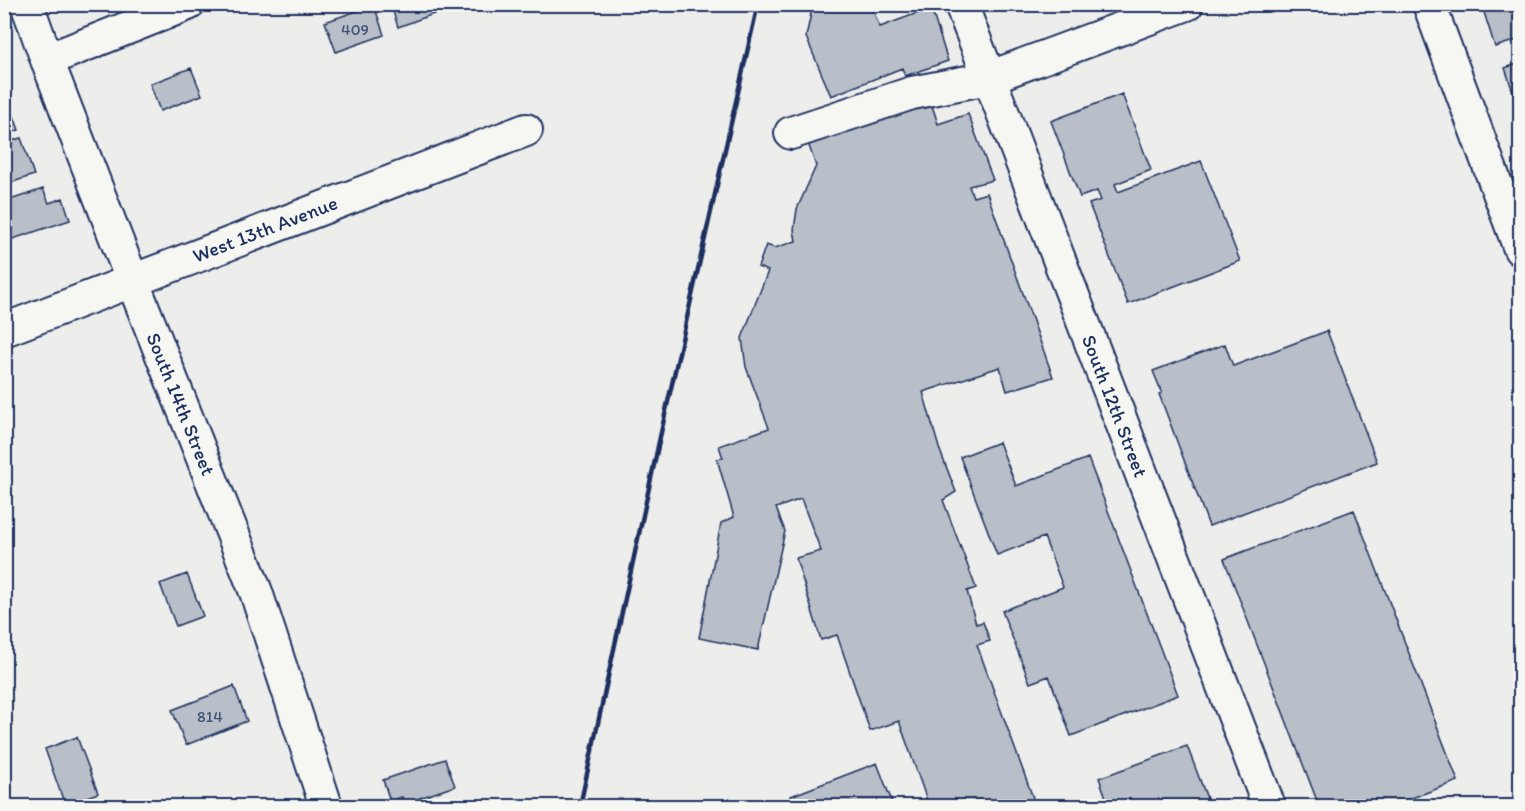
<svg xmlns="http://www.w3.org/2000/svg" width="1525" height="811" viewBox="0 0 1525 811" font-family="Itim,sans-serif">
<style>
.building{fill:#b9bfc8;stroke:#1b2f5e;stroke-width:1.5}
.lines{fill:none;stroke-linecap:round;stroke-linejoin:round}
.minor-casing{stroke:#1b2f5e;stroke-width:36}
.minor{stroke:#f6f6f2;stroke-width:32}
.rail{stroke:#1b2f5e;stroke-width:4.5}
.labels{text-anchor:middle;stroke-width:5;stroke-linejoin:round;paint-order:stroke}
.number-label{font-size:16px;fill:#425378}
.street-label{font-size:20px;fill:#1b2f5e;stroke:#f6f6f2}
</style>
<rect width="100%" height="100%" fill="#edeeec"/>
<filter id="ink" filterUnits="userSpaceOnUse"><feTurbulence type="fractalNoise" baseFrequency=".0167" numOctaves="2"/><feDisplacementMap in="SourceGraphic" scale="12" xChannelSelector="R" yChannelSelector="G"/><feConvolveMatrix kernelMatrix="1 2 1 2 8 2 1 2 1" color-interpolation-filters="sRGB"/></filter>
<g filter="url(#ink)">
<path class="building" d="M393,4H461L398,27L391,5Z
M813,4H870L880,27L931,8L948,61L905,76L902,68L831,96L806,37Z
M1488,4H1520V39L1495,47L1482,6Z
M374,5L384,35L336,52L325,22Z
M1520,63V99L1516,101L1505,68Z
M191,68L202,95L160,111L150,84Z
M1122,94L1151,170L1115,184L1118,192L1201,161L1240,261L1128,304L1089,204L1101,200L1097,191L1080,197L1051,121Z
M930,99L938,124L968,114L993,180L969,186L973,197L987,193L1053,377L1007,391L1000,367L923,392L939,448L956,492L943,500L976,588L967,591L976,624L983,622L990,641L977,645L1036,806H929L899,721L870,731L837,635L821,640L796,558L821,551L801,499L776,508L785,531L758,650L699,638L721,523L734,517L717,459L723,458L719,446L769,428L746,367L742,338L768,271L758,267L766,245L775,248L796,241L794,230L797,209L816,166L807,140Z
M4,107L6,110L11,108L19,130L4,135Z
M21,138L34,175L4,185V143Z
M43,189L49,203L63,198L70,220L4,242V202Z
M1327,331L1377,462L1209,526L1159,394L1162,393L1153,371L1225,344L1233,366Z
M999,442L1016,486L1088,458L1178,695L1071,736L1049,676L1030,683L1002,611L1063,587L1044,537L997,555L960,457Z
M1354,510L1458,781L1390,806H1319L1224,559Z
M187,574L203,616L176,626L160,584Z
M234,686L247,721L186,745L172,710Z
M77,737L98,793L65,805L45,749Z
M1187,746L1210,806H1109L1099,778Z
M445,759L455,786L405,803L402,797L390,801L383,780Z
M877,763L892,802L886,805V806H795L791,796Z"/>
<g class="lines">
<defs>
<path id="minor" d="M27,4L47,60L132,280L256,592L326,806
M961,4L1269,806
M1429,4L1520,249
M47,60L188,4
M791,133L912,93L988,78L1187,4
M4,330L526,130"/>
</defs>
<use href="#minor" class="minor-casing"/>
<use href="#minor" class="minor"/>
<path class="rail" d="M580,806L660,437L758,4"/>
</g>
</g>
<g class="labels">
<g class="number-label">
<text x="355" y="35">409</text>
<text x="210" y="722">814</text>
</g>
<g class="street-label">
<text transform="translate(265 229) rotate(-21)" y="7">West 13th Avenue</text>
<text transform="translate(181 404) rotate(68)" y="7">South 14th Street</text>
<text transform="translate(1115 406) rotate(69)" y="7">South 12th Street</text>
</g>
</g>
<rect width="1525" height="811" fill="none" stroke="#f6f6f2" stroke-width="24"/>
<rect x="12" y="12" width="1501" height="787" fill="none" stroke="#1b2f5e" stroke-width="2" filter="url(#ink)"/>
</svg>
